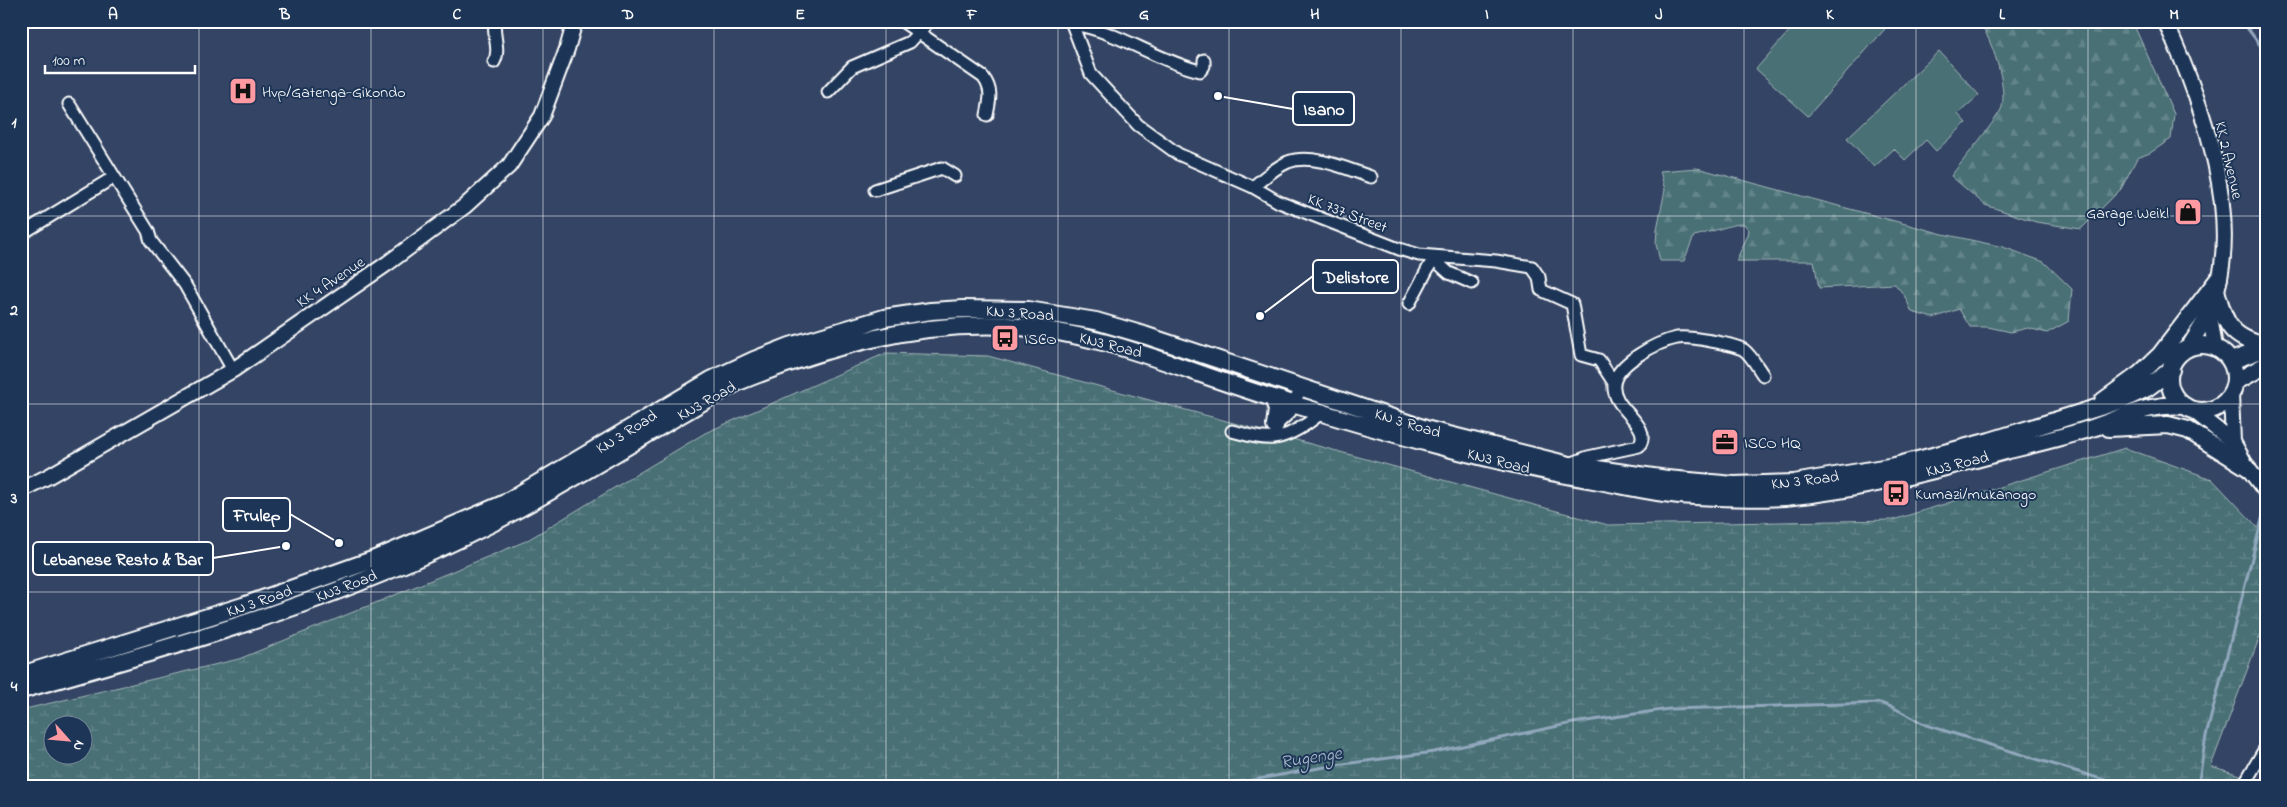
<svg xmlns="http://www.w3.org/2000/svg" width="2287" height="807" viewBox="0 0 2287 807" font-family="'Indie Flower',sans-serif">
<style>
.forest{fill:url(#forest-firs);stroke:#a4b8ba}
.wetland{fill:url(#wetland-marsh);stroke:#a4b8ba;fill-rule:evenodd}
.pitch{fill:#487075;stroke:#a4b8ba}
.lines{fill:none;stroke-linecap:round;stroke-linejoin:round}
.stream{stroke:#92a8bd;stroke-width:3}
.minor-casing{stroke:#fff;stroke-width:15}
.major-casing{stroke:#fff;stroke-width:18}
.highway-casing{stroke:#fff;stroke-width:20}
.minor{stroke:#1d3557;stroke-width:11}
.major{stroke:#1d3557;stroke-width:14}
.highway{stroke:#1d3557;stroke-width:16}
.grid{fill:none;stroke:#fff;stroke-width:1;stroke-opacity:0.55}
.labels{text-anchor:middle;stroke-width:4;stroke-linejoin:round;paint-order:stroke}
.poi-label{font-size:16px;fill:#fff;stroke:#1d3557;text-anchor:start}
.street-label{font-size:16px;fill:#fff;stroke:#1d3557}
.water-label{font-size:18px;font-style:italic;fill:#aebece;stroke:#1d3557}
.leader{fill:none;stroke:#fff;stroke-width:2}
.callout-dot{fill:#fff;stroke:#1d3557;stroke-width:2}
.callout{fill:#1d3557;stroke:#fff;stroke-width:2}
.callout-label{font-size:18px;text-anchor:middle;font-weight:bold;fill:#fff}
.neatline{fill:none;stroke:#fff;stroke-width:2}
.grid-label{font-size:16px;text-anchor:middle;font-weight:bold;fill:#fff}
</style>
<defs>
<pattern id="forest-firs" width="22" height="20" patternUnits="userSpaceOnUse" patternTransform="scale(1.25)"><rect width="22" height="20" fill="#487075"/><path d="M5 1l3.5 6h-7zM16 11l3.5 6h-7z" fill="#63858a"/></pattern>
<pattern id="wetland-marsh" width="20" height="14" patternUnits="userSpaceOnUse" patternTransform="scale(1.25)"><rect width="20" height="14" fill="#487075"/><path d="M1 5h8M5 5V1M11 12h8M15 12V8" fill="none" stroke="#63858a"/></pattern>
</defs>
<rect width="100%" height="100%" fill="#344464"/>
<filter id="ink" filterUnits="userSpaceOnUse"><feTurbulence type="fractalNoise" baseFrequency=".02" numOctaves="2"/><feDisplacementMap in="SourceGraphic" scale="10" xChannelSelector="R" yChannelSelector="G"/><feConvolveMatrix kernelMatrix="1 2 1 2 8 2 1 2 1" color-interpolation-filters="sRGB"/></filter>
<g filter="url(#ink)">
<path class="forest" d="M1979,21H2132L2174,114L2171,139L2150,153L2137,158L2121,189L2081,229L2036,222L1985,205L1951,176C1959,165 2000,116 2002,107C2007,83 1992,41 1979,21Z
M1697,168L1943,234L2003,247L2044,262L2072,289L2069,321L2047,333L2028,328L2011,332L1988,327H1970L1959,309L1933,318L1912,312L1904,295L1895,284L1819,288L1814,261H1736L1748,235L1749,230L1744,224C1733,223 1706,234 1694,236L1684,261H1660L1656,244L1657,229L1665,190L1660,171Z"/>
<path class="wetland" d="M886,353L988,356L1608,525L1893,520L2125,448L2212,479L2266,536V620L2211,766L2266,783V786H21V710L239,659L526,541L705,433ZM52,724H82V754H52Z"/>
<path class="pitch" d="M1798,21H1892L1808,116L1756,69Z
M1939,51L1979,95L1958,114L1966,123L1936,151L1926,140L1905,160L1894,149L1874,167L1847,138Z"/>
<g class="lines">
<path class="stream" d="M2242,21L2266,53
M1192,786L1247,781L1336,765L1434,752L1573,723L1669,709L1880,703L1894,708L1926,725L2124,786
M2198,786L2206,736L2266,504"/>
<defs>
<path id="minor" d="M902,21L983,77C993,90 990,100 987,115
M1071,21L1091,74L1138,125L1178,154L1253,187L1279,202L1399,249L1419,255L1496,261L1532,267L1539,277L1541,290L1572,304L1581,355L1599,360L1614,383
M1073,24C1118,31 1155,60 1200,71L1204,66V60
M494,62C501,49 492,35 495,21
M828,92L852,67L910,42L929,21
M69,104L148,231L151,241L185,285L233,370
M1253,187C1264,178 1274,168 1288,162C1312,153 1347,169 1371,177
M875,190L942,168L955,176
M21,234L114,177
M1430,256L1449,273L1472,283
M1409,304L1433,259
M1274,427L1290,412L1301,388
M1232,431C1266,440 1277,444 1308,423C1313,419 1319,416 1323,410
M1570,464L1588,457L1639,446C1654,424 1611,410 1614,384C1617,363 1657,342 1677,338C1689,336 1734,344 1744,350C1751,355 1758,368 1763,375
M2243,786L2266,747"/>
<path id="major" d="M2165,21C2202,101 2248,227 2209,312C2203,325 2195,336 2188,348
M2209,311L2215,347
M2231,394L2233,442L2247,467L2266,492
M2191,409L2233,442
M21,490L49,476L233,370L388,263L465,206L509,166L542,116L567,49L575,21"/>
<path id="highway" d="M2216,290C2225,324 2230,338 2266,346
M2169 378a33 33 0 1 1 66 0a33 33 0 1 1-66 0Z
M2231,361L2266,348
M2235,382L2266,365
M1273,398L1277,409L1275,426
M2103,401L2140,374L2160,355L2219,278
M2109,428L2168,425L2188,430L2247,467
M21,675L243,606L375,559L503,504L711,380L754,360L790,346L884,318L931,311L963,309L1028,310L1096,321L1144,335L1429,430L1569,465L1667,479L1734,485L1794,483L1817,479L1895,466L1990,441L2122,400L2147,388L2171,370
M21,690C181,645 343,599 492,523C576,480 655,427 738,382C825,347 912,322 1007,326C1103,331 1183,371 1273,398C1380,431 1489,462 1599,481C1631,487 1663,495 1695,496C1725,497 1756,499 1785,497C1859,490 1933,471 2005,451C2034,444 2064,437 2092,428C2123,418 2151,402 2185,406"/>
</defs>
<use href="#minor" class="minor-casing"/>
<use href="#major" class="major-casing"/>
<use href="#highway" class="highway-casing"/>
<use href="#minor" class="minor"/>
<use href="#major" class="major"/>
<use href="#highway" class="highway"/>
</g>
</g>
<path class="grid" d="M199,21V786M371,21V786M543,21V786M714,21V786M886,21V786M1058,21V786M1229,21V786M1401,21V786M1573,21V786M1744,21V786M1916,21V786M2088,21V786M21,216H2266M21,404H2266M21,592H2266"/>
<defs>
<symbol id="hospital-square" viewBox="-11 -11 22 22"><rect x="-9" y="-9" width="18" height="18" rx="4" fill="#ff9aa2" stroke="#1d3557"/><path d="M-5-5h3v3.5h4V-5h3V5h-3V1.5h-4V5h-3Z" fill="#111"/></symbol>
<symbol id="shop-square" viewBox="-11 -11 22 22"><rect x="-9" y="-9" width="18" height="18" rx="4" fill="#ff9aa2" stroke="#1d3557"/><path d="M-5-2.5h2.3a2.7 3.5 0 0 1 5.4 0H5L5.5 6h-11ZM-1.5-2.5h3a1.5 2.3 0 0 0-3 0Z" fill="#111"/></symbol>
<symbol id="bus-square" viewBox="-11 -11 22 22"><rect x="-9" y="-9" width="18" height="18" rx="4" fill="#ff9aa2" stroke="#1d3557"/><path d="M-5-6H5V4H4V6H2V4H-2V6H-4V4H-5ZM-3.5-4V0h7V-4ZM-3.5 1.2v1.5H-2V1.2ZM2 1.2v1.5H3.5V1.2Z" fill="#111"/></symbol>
<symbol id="office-square" viewBox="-11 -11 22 22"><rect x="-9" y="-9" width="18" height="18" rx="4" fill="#ff9aa2" stroke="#1d3557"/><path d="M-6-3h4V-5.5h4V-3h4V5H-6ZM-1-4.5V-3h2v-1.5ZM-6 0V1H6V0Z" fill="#111"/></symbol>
</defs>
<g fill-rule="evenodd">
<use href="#hospital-square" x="227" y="75" width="32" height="32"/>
<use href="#shop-square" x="2172" y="196" width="32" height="32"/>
<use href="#bus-square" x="989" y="322" width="32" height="32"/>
<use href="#office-square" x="1709" y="426" width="32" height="32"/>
<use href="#bus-square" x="1880" y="477" width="32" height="32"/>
</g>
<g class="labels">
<g class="poi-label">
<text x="262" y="97">Hvp/Gatenga-Gikondo</text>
<text x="2169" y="218" text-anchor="end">Garage Weikl</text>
<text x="1024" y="344">ISCO</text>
<text x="1744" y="448">ISCO HQ</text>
<text x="1915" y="499">Kumazi/mukanogo</text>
</g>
<g class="street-label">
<text transform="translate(2230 160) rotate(77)" y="6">KK 2 Avenue</text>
<text transform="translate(1348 212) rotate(21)" y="6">KK 737 Street</text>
<text transform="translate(330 281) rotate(-34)" y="6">KK 4 Avenue</text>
<text transform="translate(1020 312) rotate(4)" y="6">KN 3 Road</text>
<text transform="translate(1111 344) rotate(14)" y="6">KN3 Road</text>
<text transform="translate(706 400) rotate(-29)" y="6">KN3 Road</text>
<text transform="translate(1408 422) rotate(17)" y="6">KN 3 Road</text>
<text transform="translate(626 431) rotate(-32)" y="6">KN 3 Road</text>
<text transform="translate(1499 460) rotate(14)" y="6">KN3 Road</text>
<text transform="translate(1957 463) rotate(-14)" y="6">KN3 Road</text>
<text transform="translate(1805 479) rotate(-7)" y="6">KN 3 Road</text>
<text transform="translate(346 585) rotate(-21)" y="6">KN3 Road</text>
<text transform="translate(259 600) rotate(-19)" y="6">KN 3 Road</text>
</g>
<g class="water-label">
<text transform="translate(1311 757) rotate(-9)" y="6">Rugenge</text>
</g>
</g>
<path class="leader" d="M1218 96L1293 109M1260 316L1313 276M339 543L290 514M286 546L213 558"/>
<g class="callout-dot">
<circle cx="1218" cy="96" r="5"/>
<circle cx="1260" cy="316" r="5"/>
<circle cx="339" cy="543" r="5"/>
<circle cx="286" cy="546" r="5"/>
</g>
<g class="callout">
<rect x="1293" y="92" width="61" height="33" rx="5"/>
<rect x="1313" y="260" width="85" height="33" rx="5"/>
<rect x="223" y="498" width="67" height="33" rx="5"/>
<rect x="33" y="542" width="180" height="33" rx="5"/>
</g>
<g class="callout-label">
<text x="1324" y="115">Isano</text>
<text x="1356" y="283">Delistore</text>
<text x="257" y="521">Frulep</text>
<text x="123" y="565">Lebanese Resto &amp; Bar</text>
</g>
<rect width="2287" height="807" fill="none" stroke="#1d3557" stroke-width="55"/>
<g transform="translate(68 740) rotate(117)"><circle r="24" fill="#1d3557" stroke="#77869a"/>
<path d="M0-4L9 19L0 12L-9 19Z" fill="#ff9aa2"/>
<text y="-8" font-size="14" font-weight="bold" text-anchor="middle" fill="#ffffff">N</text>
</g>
<path d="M45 65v8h150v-8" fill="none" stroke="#ffffff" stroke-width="2.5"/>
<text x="52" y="65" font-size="15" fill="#ffffff" stroke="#1d3557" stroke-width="4" paint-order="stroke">100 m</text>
<rect x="28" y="28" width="2232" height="752" class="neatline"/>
<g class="grid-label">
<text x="113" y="19">A</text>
<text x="285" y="19">B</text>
<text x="457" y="19">C</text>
<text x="628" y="19">D</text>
<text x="800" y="19">E</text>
<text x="972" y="19">F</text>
<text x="1144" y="19">G</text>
<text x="1315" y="19">H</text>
<text x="1487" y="19">I</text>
<text x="1659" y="19">J</text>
<text x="1830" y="19">K</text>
<text x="2002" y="19">L</text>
<text x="2174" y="19">M</text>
<text x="14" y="127">1</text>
<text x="14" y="315">2</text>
<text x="14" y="503">3</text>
<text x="14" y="691">4</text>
</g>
</svg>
